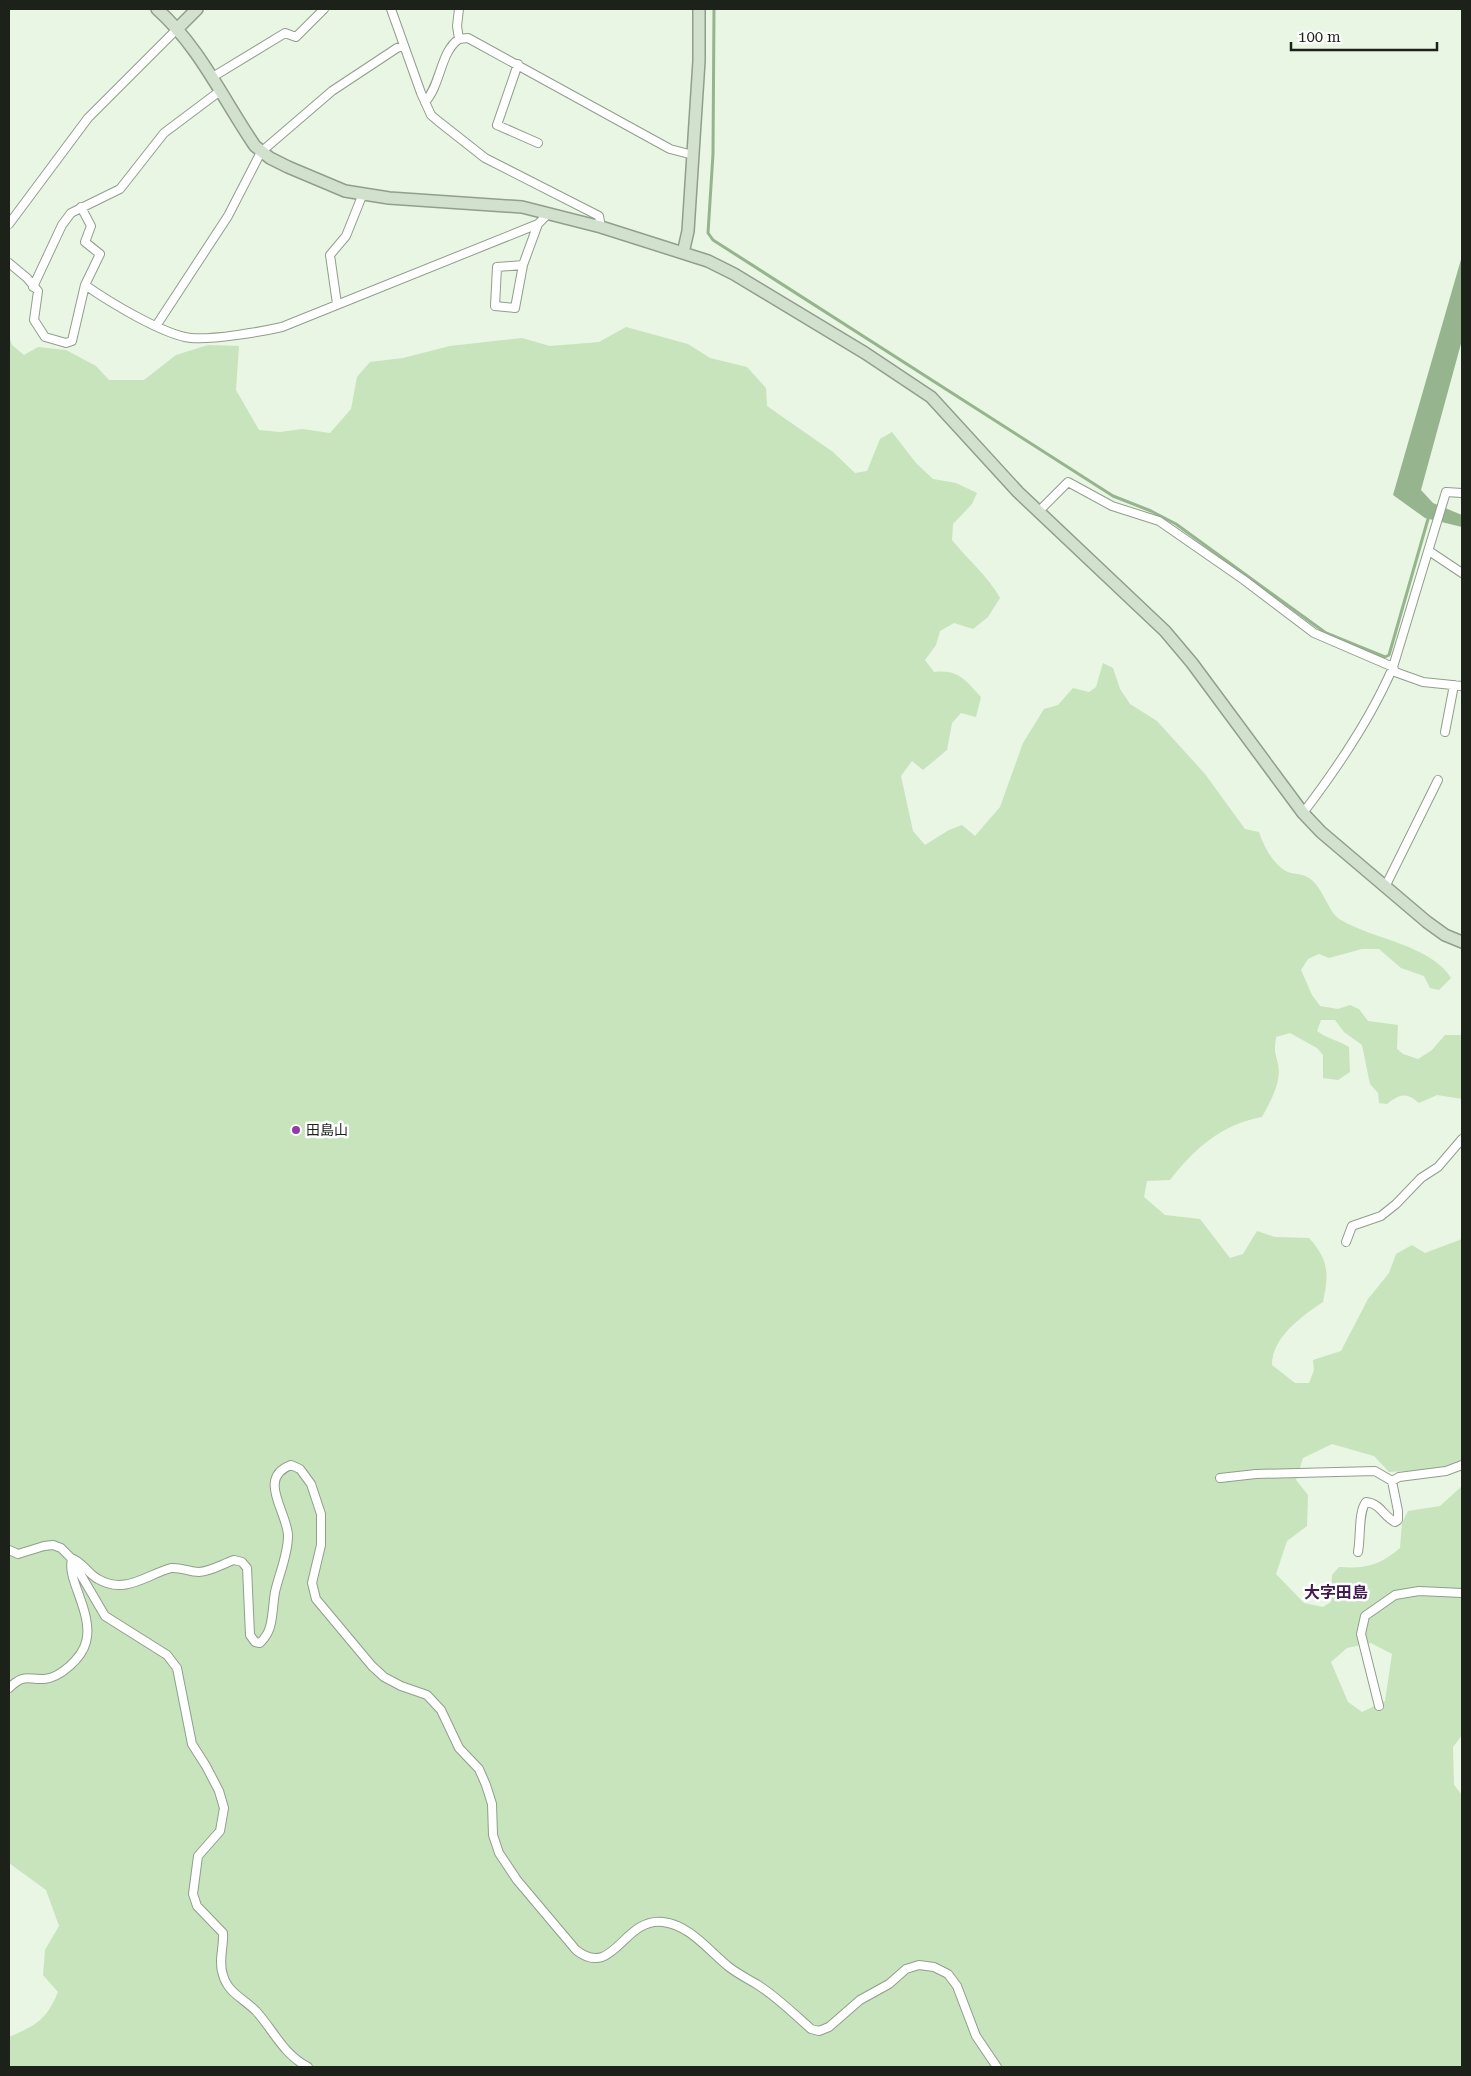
<svg xmlns="http://www.w3.org/2000/svg" width="1471" height="2076" viewBox="0 0 1471 2076" font-family="'Roboto Serif','Noto Sans JP',serif">
<style>
.green{fill:#c7e4bd;fill-rule:evenodd}
.water{fill:#96b48d}
.lines{fill:none;stroke-linecap:round;stroke-linejoin:round}
.stream{stroke:#96b48d;stroke-width:3}
.street-casing{stroke:#919e8d;stroke-width:10}
.secondary-casing{stroke:#919e8d;stroke-width:14}
.street{stroke:#fff;stroke-width:8}
.secondary{stroke:#d2e0ce;stroke-width:11}
.poi-dot{fill:#913ba8;stroke:#fefefe;stroke-width:2}
.labels{text-anchor:middle;stroke-width:5;stroke-linejoin:round;paint-order:stroke}
.poi-label{font-size:14px;fill:#1c211a;stroke:#fefefe;text-anchor:start}
.quarter-label{font-size:16px;font-weight:bold;fill:#431a4f;stroke:#fefefe}
</style>
<rect width="100%" height="100%" fill="#e8f6e3"/>
<path class="green" d="M626,327L688,344L710,358L747,367L766,388L767,406L833,452L855,473L867,471L880,439L892,432L916,463L933,479L956,483L977,493L972,504L953,524L952,540C968,560 988,576 1000,598L988,617L973,629L954,623L940,631L936,645L925,660L934,672C959,669 966,681 981,697L976,717L961,713L952,723L947,750L923,770L912,761L901,776L913,831L925,845L949,830L962,825L975,836L1000,807L1023,743L1044,709L1058,705L1073,688L1089,692L1096,687L1103,663L1113,668L1120,689L1130,704L1157,721L1205,774L1245,829L1259,832C1263,845 1272,862 1284,870C1291,875 1302,873 1309,878C1324,888 1328,913 1341,920C1372,939 1431,945 1451,978L1439,990L1430,988L1424,976L1401,968L1379,949H1362L1329,958L1319,954L1308,959L1301,970L1312,995L1320,1006L1338,1009L1350,1005L1359,1009L1368,1021L1398,1025L1397,1049L1403,1054L1418,1059L1432,1050L1445,1035H1462V1099L1437,1095L1419,1103C1406,1092 1400,1094 1387,1104L1379,1103L1378,1093L1370,1084L1362,1045L1344,1032L1335,1020H1321L1317,1031C1328,1039 1338,1040 1349,1047L1350,1072L1338,1080L1323,1078V1055L1317,1048L1290,1033L1276,1037C1274,1054 1275,1050 1278,1064C1282,1082 1270,1102 1262,1117C1222,1124 1194,1149 1170,1180L1147,1181L1144,1197L1165,1215L1200,1219L1230,1258L1243,1254L1257,1231L1275,1237L1309,1238C1329,1260 1329,1274 1323,1302C1302,1316 1272,1337 1272,1365L1295,1383H1309L1314,1370L1313,1360L1341,1351L1368,1299L1389,1273L1396,1254L1412,1245L1425,1253L1462,1239V1471L1457,1468L1389,1472L1374,1456L1332,1444L1303,1458L1296,1480L1308,1495L1307,1526L1287,1541L1276,1574L1304,1603L1323,1607L1331,1602L1332,1575L1339,1567C1366,1569 1380,1565 1400,1548L1402,1523L1408,1511L1440,1506L1462,1486V1735L1453,1747L1454,1785L1462,1795V2067H9V2037C36,2025 46,2021 58,1992L43,1975L45,1950L59,1926L46,1890L9,1863V336L12,345L24,355L38,347L66,350L96,366L109,380H144L176,355L208,345L239,346L236,390L259,430L280,432L302,429L330,433L351,409L357,377L370,362L403,358L450,346L522,338L550,346L599,342ZM1371,1643L1392,1654L1385,1701L1362,1712L1348,1702L1331,1662L1347,1648Z"/>
<path class="water" d="M1462,256V340L1421,490L1433,503L1462,515V527L1425,518L1393,495Z"/>
<g class="lines">
<path class="stream" d="M714,9L713,154L708,233L713,240L1113,496L1151,511L1176,524L1326,633L1385,657L1389,655L1428,519"/>
<defs>
<path id="street" d="M391,9L421,93L431,115L438,121L485,158L599,216L601,227
M459,9L457,26L459,39
M518,64L497,125L538,143
M211,78L285,33L296,37L324,9
M425,102C441,85 440,52 459,39L468,38L670,149L693,155
M81,207L91,226L85,242L100,254L85,285
M9,224L88,118L178,28
M9,263L27,278L38,291L34,320L45,337L66,343L72,341L85,285C108,301 163,335 191,338C212,340 260,332 282,327L538,224L545,217L546,212
M523,265L497,267L495,306L515,308L523,265L538,224
M33,287L62,225L71,213L120,189L164,133L220,91
M337,304L330,255L346,236L362,196
M156,326L228,216L261,152L332,91L397,48L403,46
M1038,512L1068,482L1112,506L1159,521L1244,580L1314,633L1393,667L1395,672L1423,682L1462,686
M1429,551L1462,573
M1445,732L1454,685
M1303,813C1335,771 1372,716 1393,667L1446,492L1462,493
M1385,887L1438,780
M1346,1242L1352,1226L1381,1216L1396,1204L1421,1178L1438,1167L1462,1139
M1220,1478L1256,1474L1375,1471L1392,1481L1398,1511V1520L1395,1522C1384,1517 1380,1503 1366,1502C1358,1512 1361,1537 1358,1552
M1392,1481L1399,1477L1446,1471L1462,1465
M9,1550L18,1554L44,1546L53,1545L61,1548L71,1558L105,1616L167,1655L177,1668L192,1744L206,1766L219,1791L224,1808L220,1831L198,1856L193,1894L197,1906L223,1933C224,1947 218,1961 223,1975C228,1993 243,1998 256,2011C274,2031 283,2054 308,2067
M71,1558C82,1561 87,1573 98,1579C125,1595 146,1575 171,1568C181,1567 189,1572 199,1572C212,1571 222,1564 234,1560L242,1562L247,1568L250,1635L255,1642L260,1643C265,1638 268,1634 270,1627C273,1616 273,1604 275,1592C279,1574 288,1555 288,1536C288,1513 256,1478 291,1465L300,1469L311,1484L321,1514V1545L312,1583L316,1599L372,1666L384,1677L401,1686L427,1695L441,1710L459,1748L479,1769L486,1785L492,1804L493,1835L499,1853L517,1880L576,1950C614,1980 623,1917 663,1922C690,1925 709,1951 729,1967C738,1974 748,1979 758,1985C777,1997 794,2014 811,2029L819,2031L829,2027L860,2000L889,1984L906,1969L919,1965L934,1967L948,1974L957,1986L976,2036L997,2067
M9,1688C25,1673 27,1680 44,1679C60,1678 82,1658 86,1642C94,1614 66,1578 72,1560
M1379,1706L1361,1634L1365,1616L1395,1595L1419,1591L1462,1593"/>
<path id="secondary" d="M157,9C199,46 223,99 255,146L270,158L288,167L345,191L389,198L522,207L601,227L708,261L734,274L865,353L931,397L1018,492L1165,631L1192,663L1303,813L1321,832L1427,922L1445,935L1462,942
M178,28L197,9
M683,253L688,231L699,61V9"/>
</defs>
<use href="#street" class="street-casing"/>
<use href="#secondary" class="secondary-casing"/>
<use href="#street" class="street"/>
<use href="#secondary" class="secondary"/>
</g>
<circle class="poi-dot" cx="296" cy="1130" r="5"/>
<g class="labels">
<g class="poi-label">
<text x="306" y="1135">田島山</text>
</g>
<g class="quarter-label">
<text x="1336" y="1598">大字田島</text>
</g>
</g>
<rect width="1471" height="2076" fill="none" stroke="#1c211a" stroke-width="20"/>
<path d="M1291 42v8h146v-8" fill="none" stroke="#1c211a" stroke-width="2.5"/>
<text x="1298" y="42" font-size="15" fill="#1c211a" stroke="#fefefe" stroke-width="4" paint-order="stroke">100 m</text>
</svg>
